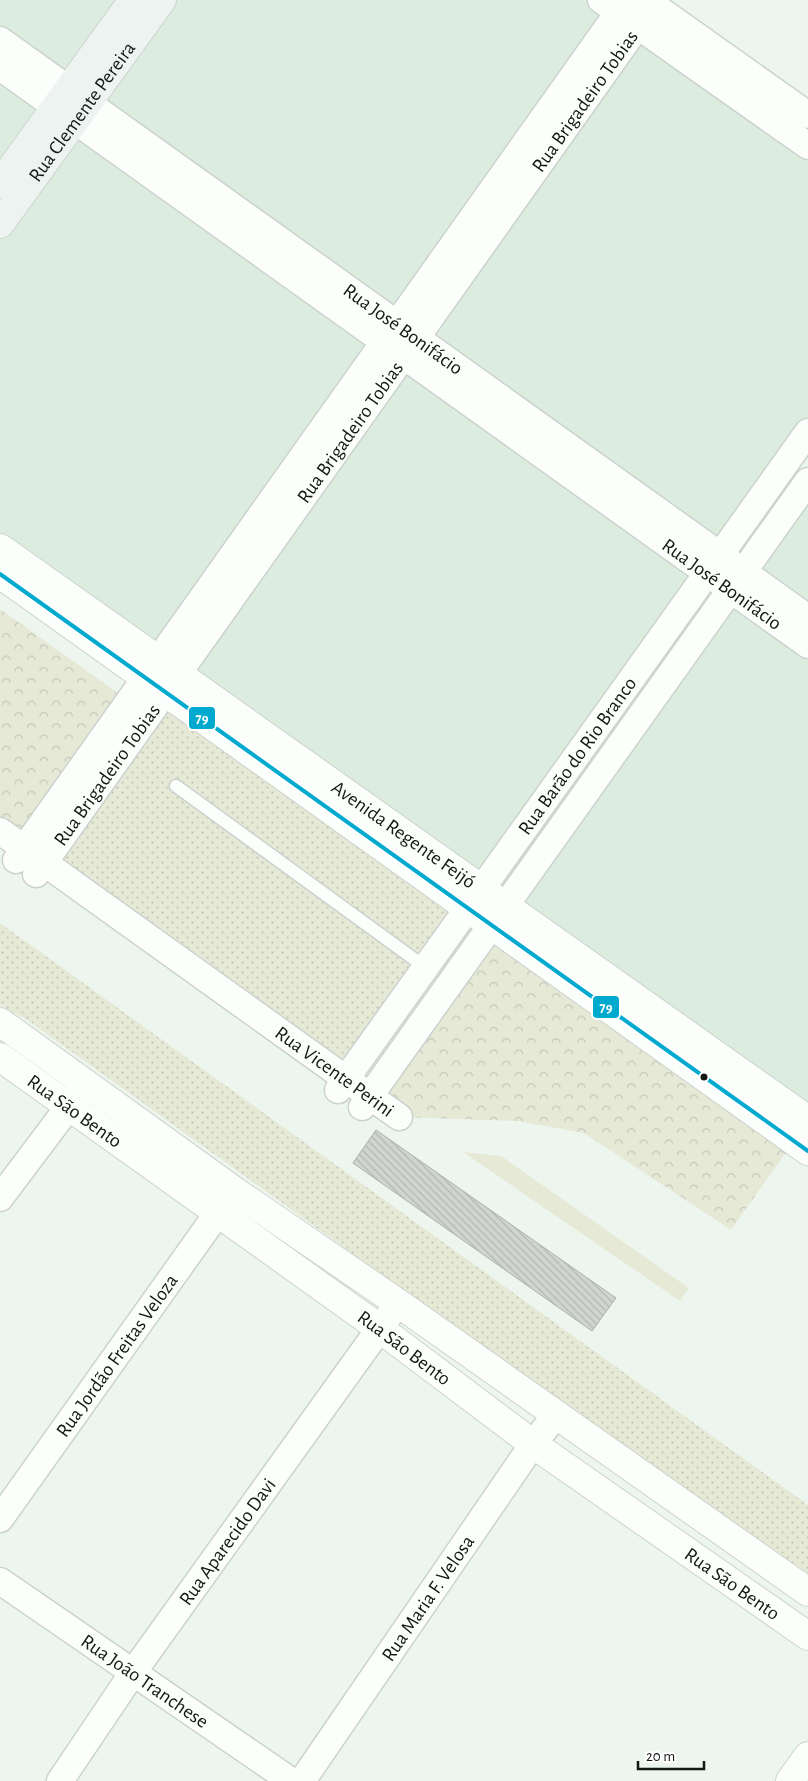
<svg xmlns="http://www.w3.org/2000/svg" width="808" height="1781" viewBox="0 0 808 1781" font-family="'Alegreya Sans',sans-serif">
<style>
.built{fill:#dcecdf}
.grass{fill:url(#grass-dots)}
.park{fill:url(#park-crowns)}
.garden{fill:#e7e9d7}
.building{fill:url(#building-back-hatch);stroke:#abb0a9}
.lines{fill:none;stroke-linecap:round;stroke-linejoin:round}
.service-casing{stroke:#ccd3ce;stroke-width:15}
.minor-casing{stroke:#ccd3ce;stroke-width:29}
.tertiary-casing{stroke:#ccd3ce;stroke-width:30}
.secondary-casing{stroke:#ccd3ce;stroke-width:30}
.service{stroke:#fcfefc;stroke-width:12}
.minor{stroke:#fcfefc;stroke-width:26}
.tertiary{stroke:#fcfefc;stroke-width:28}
.secondary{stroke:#edf3f1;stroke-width:28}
.bus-1-casing{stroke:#fff;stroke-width:8}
.bus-1{stroke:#00a9ce;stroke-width:4}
.bus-dot{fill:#121813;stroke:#fff;stroke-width:2}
.labels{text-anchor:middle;stroke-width:4.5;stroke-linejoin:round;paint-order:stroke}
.street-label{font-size:20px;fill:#121813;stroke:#fff}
.line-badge{stroke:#fff;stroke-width:2}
.badge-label{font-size:14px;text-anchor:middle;font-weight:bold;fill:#fff}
</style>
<defs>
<pattern id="grass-dots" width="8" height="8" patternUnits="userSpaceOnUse" patternTransform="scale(1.25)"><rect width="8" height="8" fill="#e7e9d7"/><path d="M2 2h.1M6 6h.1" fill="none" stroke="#c5c7b8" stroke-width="1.8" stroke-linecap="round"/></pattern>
<pattern id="park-crowns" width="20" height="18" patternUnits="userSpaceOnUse" patternTransform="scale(1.25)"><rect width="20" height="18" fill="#e7e9d7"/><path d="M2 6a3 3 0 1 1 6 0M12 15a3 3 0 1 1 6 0" fill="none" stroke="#c5c7b8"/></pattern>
<pattern id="building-back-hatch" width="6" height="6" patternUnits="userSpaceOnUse" patternTransform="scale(1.25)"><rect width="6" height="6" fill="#d0d6cf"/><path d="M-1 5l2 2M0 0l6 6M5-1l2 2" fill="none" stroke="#b2b7b1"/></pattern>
</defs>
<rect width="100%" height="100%" fill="#ecf6ee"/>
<path class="built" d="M0,0H133L70,89L0,40Z
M162,0H601L619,12L396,324L88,103Z
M639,26L808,146V432L720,555L416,338Z
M0,67L56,107L0,181Z
M74,121L383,342L158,660L0,544V237Z
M402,356L706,573L481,889L178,674Z
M808,481V618L743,572Z
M730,589L808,645V1120L505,906Z"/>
<path class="grass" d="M165,692L468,908L346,1079L43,863Z
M0,923L808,1505V1589L598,1430L29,1021L0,1005Z"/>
<path class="park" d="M0,609L122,696L21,836L0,821Z
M492,924L789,1148L731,1230L584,1133L517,1121L399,1117L370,1096Z"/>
<path class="garden" d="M463,1152L501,1156L689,1288L680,1301Z"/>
<path class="building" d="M376,1130L616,1298L592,1331L353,1163Z"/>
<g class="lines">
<defs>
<path id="service" d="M176,786L425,967"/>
<g id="minor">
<path d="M601,0L808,146"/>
<path d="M646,0L808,115"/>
<path id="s1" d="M0,40L808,618"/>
<path id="s2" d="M0,67L808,645"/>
<path id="s3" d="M0,831L399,1117"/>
<path d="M16,860L627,0"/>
<path id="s4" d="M36,874L656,0"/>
<path id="s5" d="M338,1090L808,432"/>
<path d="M362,1107L808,481"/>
<path d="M0,1198L82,1089"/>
<path id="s6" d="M0,1519L217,1214L232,1197"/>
<path id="s7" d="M0,1581L291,1781"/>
<path id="s8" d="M60,1781L134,1671L398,1303"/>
<path id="s9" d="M302,1781L533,1444L555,1416"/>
</g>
<g id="tertiary">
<path id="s10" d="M0,548L808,1120"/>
<path d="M0,574L808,1151"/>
<path d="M0,1022L236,1192L398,1303L808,1592"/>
<path id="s11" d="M0,1057L379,1328L533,1444L808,1636"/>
<path d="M790,1781L808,1756"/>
</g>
<g id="secondary">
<path d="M0,184L133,0"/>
<path id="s12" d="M0,224L162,0"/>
</g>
</defs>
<use href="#service" class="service-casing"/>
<use href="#minor" class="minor-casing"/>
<use href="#tertiary" class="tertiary-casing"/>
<use href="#secondary" class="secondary-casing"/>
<use href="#service" class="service"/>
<use href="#minor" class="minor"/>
<use href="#tertiary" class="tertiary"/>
<use href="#secondary" class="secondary"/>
<defs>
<path id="bus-1" d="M0,574L808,1151"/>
</defs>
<use href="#bus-1" class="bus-1-casing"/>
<use href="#bus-1" class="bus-1"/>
</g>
<circle class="bus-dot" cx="704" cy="1077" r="4.5"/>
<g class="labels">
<g class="street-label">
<text dy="7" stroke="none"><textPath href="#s4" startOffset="948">Rua Brigadeiro Tobias</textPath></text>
<text dy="7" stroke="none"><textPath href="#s12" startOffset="139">Rua Clemente Pereira</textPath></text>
<text dy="7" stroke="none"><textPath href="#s1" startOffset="496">Rua José Bonifácio</textPath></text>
<text dy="7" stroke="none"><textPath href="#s4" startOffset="542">Rua Brigadeiro Tobias</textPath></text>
<text dy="7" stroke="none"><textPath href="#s2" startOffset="888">Rua José Bonifácio</textPath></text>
<text dy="7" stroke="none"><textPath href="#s5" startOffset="411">Rua Barão do Rio Branco</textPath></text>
<text dy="7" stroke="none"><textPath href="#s4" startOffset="122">Rua Brigadeiro Tobias</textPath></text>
<text dy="7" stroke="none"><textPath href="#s10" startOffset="495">Avenida Regente Feijó</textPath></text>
<text dy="7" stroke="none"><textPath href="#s3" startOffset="412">Rua Vicente Perini</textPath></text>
<text dy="7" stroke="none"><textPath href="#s11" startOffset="92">Rua São Bento</textPath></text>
<text dy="7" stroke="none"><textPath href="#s11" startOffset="498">Rua São Bento</textPath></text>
<text dy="7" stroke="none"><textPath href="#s6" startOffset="201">Rua Jordão Freitas Veloza</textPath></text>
<text dy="7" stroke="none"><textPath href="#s8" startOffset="292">Rua Aparecido Davi</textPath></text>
<text dy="7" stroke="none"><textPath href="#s11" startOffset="902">Rua São Bento</textPath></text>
<text dy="7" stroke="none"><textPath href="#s9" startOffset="222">Rua Maria F. Velosa</textPath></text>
<text dy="7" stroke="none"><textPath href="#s7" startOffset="176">Rua João Tranchese</textPath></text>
</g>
</g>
<g class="line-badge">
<rect x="188" y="706" width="28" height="24" rx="5" fill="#00a9ce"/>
<rect x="592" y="995" width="28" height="24" rx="5" fill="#00a9ce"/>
</g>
<g class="badge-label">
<text x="202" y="723">79</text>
<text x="606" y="1012">79</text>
</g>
<path d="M638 1761v8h66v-8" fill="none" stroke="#121813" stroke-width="2.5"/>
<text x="646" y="1761" font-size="15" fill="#121813" stroke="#ffffff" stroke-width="4" paint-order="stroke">20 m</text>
</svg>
